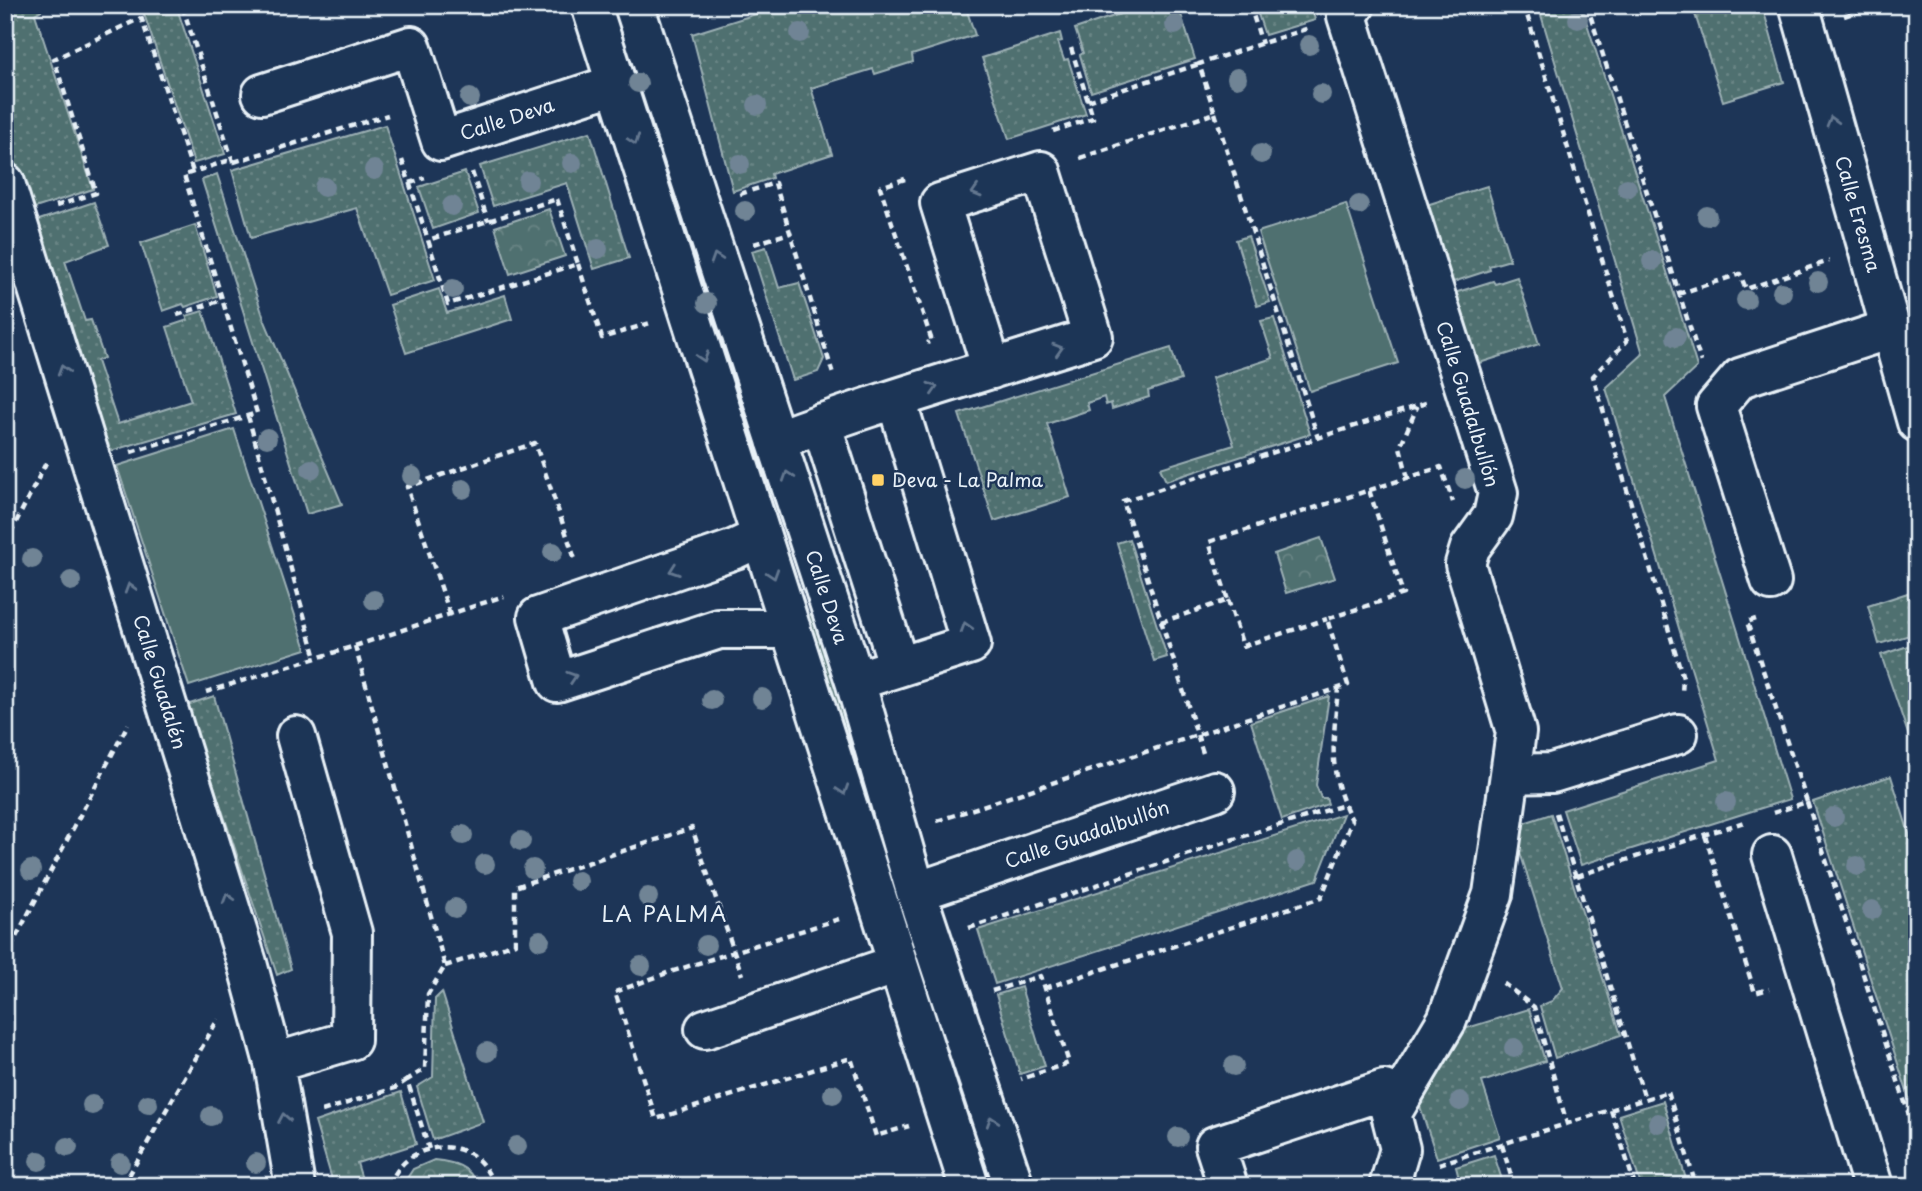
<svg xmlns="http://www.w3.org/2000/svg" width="1922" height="1191" viewBox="0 0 1922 1191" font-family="'Playpen Sans',sans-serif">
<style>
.grass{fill:url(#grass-dots);stroke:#9cb0b4;stroke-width:2}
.forest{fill:url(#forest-crowns);stroke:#9cb0b4;stroke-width:2}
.pitch{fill:#507070;stroke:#9cb0b4;stroke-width:2}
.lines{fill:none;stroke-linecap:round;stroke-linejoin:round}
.minor-casing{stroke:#e8f1f8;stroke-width:44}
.path{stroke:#e8f1f8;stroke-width:4.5;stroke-dasharray:7 5;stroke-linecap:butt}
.minor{stroke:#1d3557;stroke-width:38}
.tree{fill:#708495}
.oneway{stroke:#64778f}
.poi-dot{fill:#ffd166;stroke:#1d3557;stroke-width:2.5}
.labels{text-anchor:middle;stroke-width:5;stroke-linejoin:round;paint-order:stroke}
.street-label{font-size:19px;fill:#e8f1f8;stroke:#1d3557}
.poi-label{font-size:19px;fill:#e8f1f8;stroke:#1d3557;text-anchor:start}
.neighbourhood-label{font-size:21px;letter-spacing:2px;fill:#e8f1f8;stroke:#1d3557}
</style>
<defs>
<pattern id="grass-dots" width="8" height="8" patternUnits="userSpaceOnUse" patternTransform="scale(1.75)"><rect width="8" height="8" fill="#507070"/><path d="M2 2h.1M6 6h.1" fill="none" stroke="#698585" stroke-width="1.8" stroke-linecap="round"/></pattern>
<pattern id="forest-crowns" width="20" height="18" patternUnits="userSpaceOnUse" patternTransform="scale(1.75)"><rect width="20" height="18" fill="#507070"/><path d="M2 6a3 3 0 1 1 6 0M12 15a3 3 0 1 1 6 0" fill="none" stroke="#698585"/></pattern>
</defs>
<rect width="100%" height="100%" fill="#1d3557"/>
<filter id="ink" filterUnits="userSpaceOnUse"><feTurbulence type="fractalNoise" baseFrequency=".0143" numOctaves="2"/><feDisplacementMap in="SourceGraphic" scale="14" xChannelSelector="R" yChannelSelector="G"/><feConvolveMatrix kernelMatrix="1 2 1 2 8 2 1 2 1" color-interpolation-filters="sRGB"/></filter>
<g filter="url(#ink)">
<path class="grass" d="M5,5H50L35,14L93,189L29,210L5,134Z
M141,5H176L225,154L194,163Z
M785,5H965L975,35L912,55L913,62L875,74L873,69L811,88L832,154L771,174L772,178L733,191L692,34Z
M1147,5H1178L1195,59L1091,92L1080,55L1083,53L1075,29Z
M1255,5H1311L1315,20L1265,35Z
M1538,5H1581L1687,334L1697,367L1665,397L1790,799L1581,865L1563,810L1719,760L1606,388L1643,354Z
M1692,5H1762L1784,82L1723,101Z
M1060,33L1062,41L1058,42L1064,60L1068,59L1086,114L1009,139L982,58Z
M385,125L435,280L387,295L357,208L251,238L232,170Z
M657,127L771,482L760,485L646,130Z
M590,132L629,258L594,269L567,183L493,206L480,166Z
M465,172L479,213L433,229L419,187Z
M217,174L264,319L342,504L307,514L202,180Z
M1487,186L1510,260L1489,266L1490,270L1444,285L1420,207Z
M94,202L109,245L65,261L85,321L91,320L104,358L97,361L118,424L191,401L167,327L188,320L186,316L203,311L236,414L107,452L33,222Z
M195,225L217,296L185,307L183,304L163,311L141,243Z
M1248,236L1270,302L1257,306L1236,240Z
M766,247L779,288L799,283L824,359L818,372L793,380L752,251Z
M1517,277L1539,344L1470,366L1448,295L1493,281L1495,284Z
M439,289L447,313L505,295L512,319L406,353L390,305Z
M1274,318L1310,434L1166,481L1160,468L1234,445L1212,378L1273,358L1261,321Z
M1171,348L1181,380L1148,391L1149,397L1112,409L1111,403L1106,405L1104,397L1087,403L1089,410L1047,424L1070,497L994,521L959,414Z
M1129,539L1167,657L1154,661L1117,543Z
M1917,590V633L1879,644L1868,606Z
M807,614L814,616L880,822L868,825L803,617Z
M1917,643V760L1881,655Z
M214,696L291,969L277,975L187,705Z
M1329,696L1316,785L1321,798H1326L1328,804L1282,820L1251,722Z
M1891,776L1917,859V1108L1914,1113L1813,802Z
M1343,814L1317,880L995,984L978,930Z
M1551,814L1621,1035L1555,1058L1540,1006L1552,1001L1563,988L1512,827Z
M887,844L996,1186H983L876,848Z
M1021,987L1045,1066L1020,1074L996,995Z
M442,992L483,1122L433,1140L417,1087L433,1077L435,999Z
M1529,1009L1545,1061L1482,1082L1500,1137L1437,1158L1420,1106L1467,1028Z
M401,1092L416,1144L357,1163L364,1186H334L315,1122Z
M1663,1101L1688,1186H1641L1619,1115Z
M1494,1155L1504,1186H1461L1456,1167Z"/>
<path class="forest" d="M549,209L565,256L510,274L495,227Z
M1321,538L1335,578L1286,593L1274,554Z
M434,1160C452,1162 471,1165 477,1186H402L413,1169Z"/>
<path class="pitch" d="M1346,204L1398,363L1310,391L1258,232Z
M234,429L306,649L189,686L117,466Z"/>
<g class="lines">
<defs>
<path id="minor" d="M591,5L969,1186
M634,5L855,681L916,892L1014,1186
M1355,5L1347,16L1498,493L1493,516L1470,548L1465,564L1516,732L1493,894L1447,1020L1391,1114L1400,1149L1389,1186
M1799,5L1917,422
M262,94L411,46L441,141L616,84
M5,183L247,963L274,1063L295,1186
M821,423L899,667
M776,440C880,401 987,371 1093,337L1041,171L940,203L992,369
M761,537L735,549L538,617L557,682L719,629H791
M1771,581L1716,406L1740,378L1890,329
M855,681L971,644L896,399
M1510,774L1552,773L1678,734
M1772,855L1873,1186
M916,892L1215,791
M705,1029L898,964
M274,1063L351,1040L352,933L296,736
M1228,1186L1215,1146L1384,1090L1391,1114"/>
</defs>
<use href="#minor" class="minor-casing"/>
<path class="path" d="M137,5L193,172
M1250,5L1262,44
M1524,5L1627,341L1593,376L1683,678L1682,693
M1587,5L1701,362
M1900,5L1903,14
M1844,16L1880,5
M1071,48L1088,101
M1215,113L1318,438
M1053,131L1093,118L1088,101L1199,64
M1080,158L1215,113L1199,64L1309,28
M402,160L428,240
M234,162L388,115
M472,172L488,221
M905,179L880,187L932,341L927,343
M410,183L425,178
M740,194L775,183L833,374
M557,199L578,264L448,304L428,240Z
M56,206L96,193L54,59L141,18
M754,244L790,233
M578,264L602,338L650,323
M1678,294L1740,274L1746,289L1829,261
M177,315L222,300
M248,416L316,658
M131,452L257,413L184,175L227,161L233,162L182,5
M1408,478L1400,447L1417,407
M5,544L47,461
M1228,600L1243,646L1327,619
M450,614L407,487L535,443L576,562
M1756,619L1747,622L1807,802L1773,813
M1161,622L1228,600L1209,542L1441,467L1453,502
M355,646L445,966L428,994L425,1069L407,1080L429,1149
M206,692L355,646L504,596
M1203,753L1123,501L1426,403
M1807,802L1913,1127
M1556,813L1645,1099L1668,1092L1696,1186
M937,821L1348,685L1327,619L1403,594L1369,490
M1705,835L1755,993L1769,989
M1577,876L1744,822
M839,919L670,972L615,992L656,1119L851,1058L876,1136L909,1126
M969,928L1228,841L1344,805
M5,958L128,724
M445,966L515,943V887L692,828L742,975
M1503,983L1534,1007L1567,1124
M1045,988L1321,898L1352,820C1326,772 1334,739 1338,688
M992,991L1041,976L1069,1063L1021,1079
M1611,1110L1635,1186
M322,1111L395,1088L407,1080
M1502,1145L1514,1186
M1439,1164L1645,1099
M5,1184L8,1186
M123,1186L218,1019
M390,1186C399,1152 442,1137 472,1155C483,1162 489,1174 495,1186"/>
<use href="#minor" class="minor"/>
</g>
<g class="tree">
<circle cx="1578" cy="19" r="10"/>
<circle cx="1175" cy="25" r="10"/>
<circle cx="800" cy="33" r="10"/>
<circle cx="1309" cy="45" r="10"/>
<circle cx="1237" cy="78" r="10"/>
<circle cx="638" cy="83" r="10"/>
<circle cx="1321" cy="94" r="10"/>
<circle cx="470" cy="98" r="10"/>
<circle cx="757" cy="105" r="10"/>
<circle cx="1261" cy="154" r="10"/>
<circle cx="572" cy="163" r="10"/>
<circle cx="740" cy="164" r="10"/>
<circle cx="374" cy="170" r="10"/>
<circle cx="528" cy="181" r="10"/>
<circle cx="324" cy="187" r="10"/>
<circle cx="1627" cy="188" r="10"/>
<circle cx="1359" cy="205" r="10"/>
<circle cx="452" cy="206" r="10"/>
<circle cx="745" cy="211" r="10"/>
<circle cx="1707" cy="216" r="10"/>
<circle cx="598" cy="249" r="10"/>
<circle cx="1652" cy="261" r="10"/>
<circle cx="1818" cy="282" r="10"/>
<circle cx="453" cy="289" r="10"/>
<circle cx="1782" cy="292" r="10"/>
<circle cx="1746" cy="300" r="10"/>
<circle cx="707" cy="303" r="10"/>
<circle cx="1676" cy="337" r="10"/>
<circle cx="267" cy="438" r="10"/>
<circle cx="311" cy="469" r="10"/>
<circle cx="412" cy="476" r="10"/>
<circle cx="1465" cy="479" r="10"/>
<circle cx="463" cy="489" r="10"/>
<circle cx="553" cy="552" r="10"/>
<circle cx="32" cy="559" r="10"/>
<circle cx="71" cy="581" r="10"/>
<circle cx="374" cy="600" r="10"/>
<circle cx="762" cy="698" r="10"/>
<circle cx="712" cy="700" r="10"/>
<circle cx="1726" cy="802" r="10"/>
<circle cx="1834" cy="817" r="10"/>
<circle cx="463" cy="835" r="10"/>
<circle cx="521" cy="841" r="10"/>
<circle cx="1297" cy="861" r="10"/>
<circle cx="485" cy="864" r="10"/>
<circle cx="1857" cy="866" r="10"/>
<circle cx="533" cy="869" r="10"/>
<circle cx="31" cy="870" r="10"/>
<circle cx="578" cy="881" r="10"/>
<circle cx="648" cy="897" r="10"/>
<circle cx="455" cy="908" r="10"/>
<circle cx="1872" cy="910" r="10"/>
<circle cx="540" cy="940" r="10"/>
<circle cx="706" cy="945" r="10"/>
<circle cx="641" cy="966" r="10"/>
<circle cx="1514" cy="1048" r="10"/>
<circle cx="487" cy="1052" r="10"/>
<circle cx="1234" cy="1066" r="10"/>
<circle cx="833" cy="1094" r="10"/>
<circle cx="1460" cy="1101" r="10"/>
<circle cx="148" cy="1104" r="10"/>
<circle cx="92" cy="1105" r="10"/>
<circle cx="211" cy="1116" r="10"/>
<circle cx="1658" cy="1123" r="10"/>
<circle cx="1178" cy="1137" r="10"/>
<circle cx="517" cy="1146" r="10"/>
<circle cx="68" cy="1147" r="10"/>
<circle cx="39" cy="1161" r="10"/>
<circle cx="120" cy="1163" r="10"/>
<circle cx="256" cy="1163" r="10"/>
</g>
<defs><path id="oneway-chevron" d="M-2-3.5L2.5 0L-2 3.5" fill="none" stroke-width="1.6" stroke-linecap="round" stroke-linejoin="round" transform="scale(1.75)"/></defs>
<g class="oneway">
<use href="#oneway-chevron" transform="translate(1832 121) rotate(-106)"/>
<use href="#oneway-chevron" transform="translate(634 140) rotate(72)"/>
<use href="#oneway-chevron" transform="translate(976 192) rotate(163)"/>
<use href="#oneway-chevron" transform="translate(716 258) rotate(-108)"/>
<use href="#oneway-chevron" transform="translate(1058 349) rotate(-17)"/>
<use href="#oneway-chevron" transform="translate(703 357) rotate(72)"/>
<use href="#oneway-chevron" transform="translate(63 370) rotate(-107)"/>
<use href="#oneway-chevron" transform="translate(933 388) rotate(-17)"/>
<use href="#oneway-chevron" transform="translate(788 476) rotate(-108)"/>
<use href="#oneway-chevron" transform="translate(674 570) rotate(161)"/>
<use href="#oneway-chevron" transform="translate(773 574) rotate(72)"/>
<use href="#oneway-chevron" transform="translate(130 588) rotate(-107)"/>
<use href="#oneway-chevron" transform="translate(966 627) rotate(-107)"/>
<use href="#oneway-chevron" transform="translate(572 677) rotate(-18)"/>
<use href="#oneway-chevron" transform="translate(843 790) rotate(72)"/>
<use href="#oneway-chevron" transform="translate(228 898) rotate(-107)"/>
<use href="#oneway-chevron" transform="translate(284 1118) rotate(-100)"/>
<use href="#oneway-chevron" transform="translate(992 1121) rotate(-108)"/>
</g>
</g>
<rect class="poi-dot" x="871" y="473" width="14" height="14" rx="3.5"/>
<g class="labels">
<g class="street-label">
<text transform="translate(507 119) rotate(-18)" y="7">Calle Deva</text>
<text transform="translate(1858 214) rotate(74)" y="7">Calle Eresma</text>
<text transform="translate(1468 404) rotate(73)" y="7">Calle Guadalbullón</text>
<text transform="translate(827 597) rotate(72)" y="7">Calle Deva</text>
<text transform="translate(160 682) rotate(73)" y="7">Calle Guadalén</text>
<text transform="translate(1087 834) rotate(-19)" y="7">Calle Guadalbullón</text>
</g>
<g class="poi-label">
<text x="892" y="487">Deva - La Palma</text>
</g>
<g class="neighbourhood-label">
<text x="665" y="922">LA PALMA</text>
</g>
</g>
<rect width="1922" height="1191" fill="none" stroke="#1d3557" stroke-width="28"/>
<rect x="14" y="14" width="1894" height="1163" fill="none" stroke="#e8f1f8" stroke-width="2.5" filter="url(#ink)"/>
</svg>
